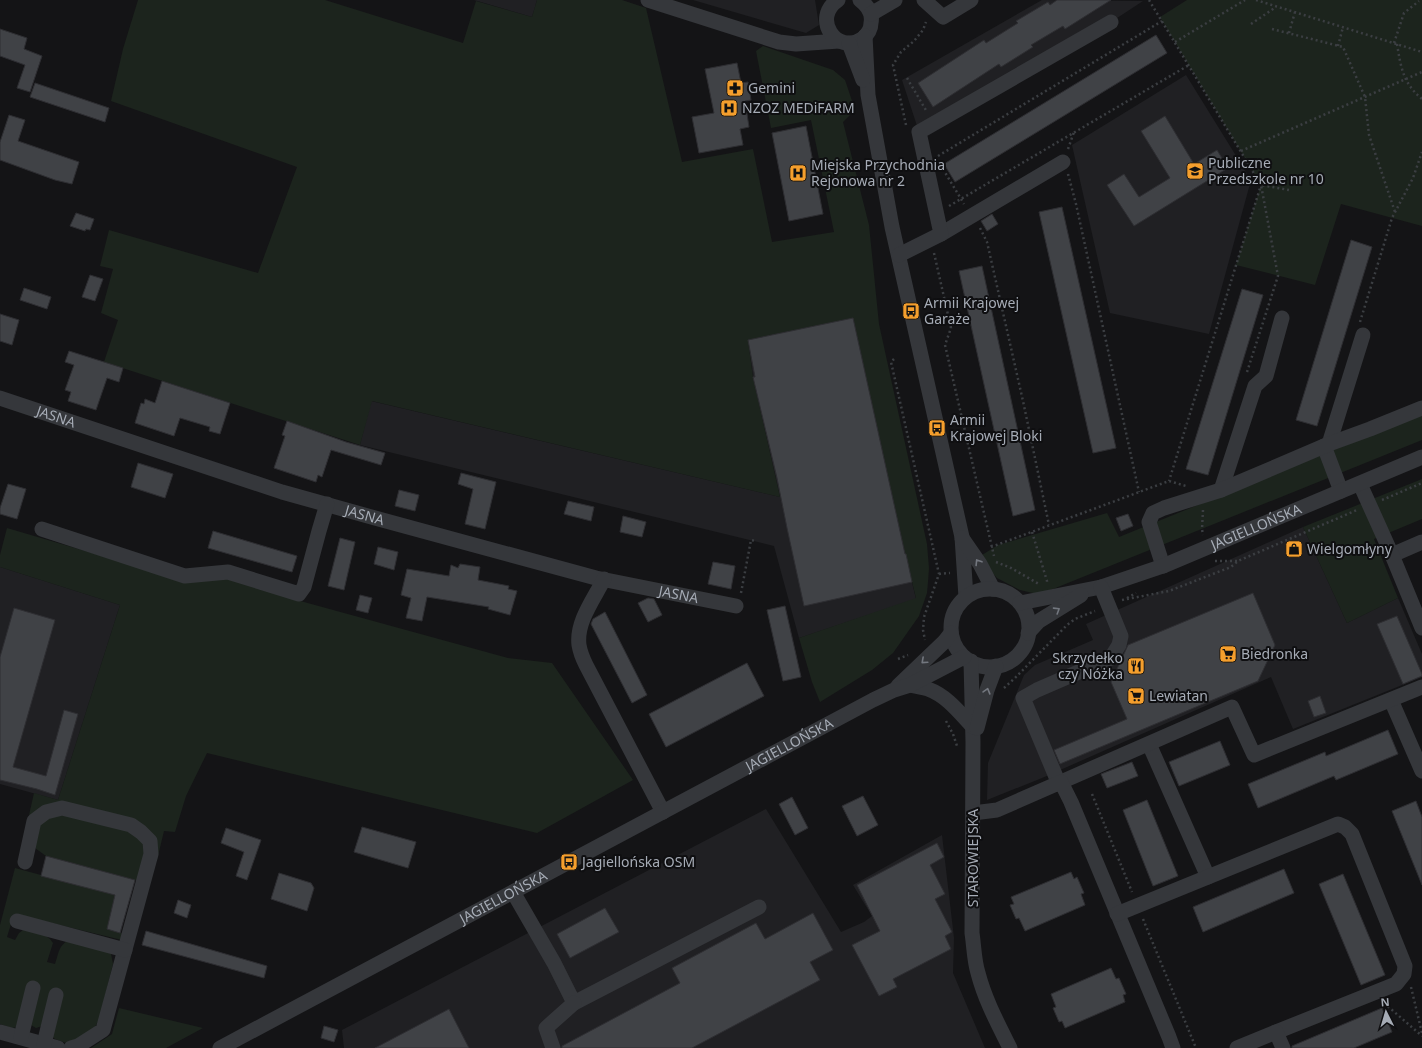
<svg xmlns="http://www.w3.org/2000/svg" width="1422" height="1048" viewBox="0 0 1422 1048" font-family="'Noto Sans',sans-serif">
<style>
.built{fill:#202023}
.green{fill:#1c241d}
.building{fill:#404246;stroke:#2e2e32}
.lines{fill:none;stroke-linecap:round;stroke-linejoin:round}
.path{stroke:#3b3e42;stroke-width:2.5;stroke-dasharray:2 3;stroke-linecap:butt}
.minor{stroke:#35373b;stroke-width:15}
.oneway{stroke:#73777f}
.labels{text-anchor:middle;stroke-width:4;stroke-linejoin:round;paint-order:stroke}
.poi-label{font-size:14px;fill:#a6acb6;stroke:#0f0f11;text-anchor:start}
.street-label{font-size:14px;fill:#a6acb6;stroke:#0f0f11}
</style>
<rect width="100%" height="100%" fill="#141416"/>
<path class="built" d="M474,0H537L532,17Z
M693,0H815L819,25L806,33Z
M1042,0L1143,1L1111,22L919,132L902,80Z
M1186,75L1251,180L1209,334L1110,313L1072,145Z
M853,318L900,533L916,599L799,638L774,546L360,445L371,401L780,497L753,377L748,340Z
M1303,527L1347,623L1398,598L1422,654V677L1293,729L1271,677L1042,778L987,800L988,763L1024,675L1035,665L1093,640L1086,624Z
M0,567L120,605L58,800L0,784Z
M766,809L841,932L864,922L872,916L853,885L942,835L954,938L953,973L985,1048H344L342,1030Z"/>
<path class="green" d="M138,0H325L463,43L476,1L532,17L537,0H622L646,8L682,162L753,149L772,242L834,232L811,120L771,128L756,51L763,46L833,70L845,80L855,110L843,122L869,225L879,324L927,544L929,568L928,582L927,593L919,616L893,653L872,670L820,702L812,682L799,638L916,598L900,533L853,318L748,340L753,377L780,497L372,401L360,445L104,362L118,320L101,313L113,269L100,266L109,230L258,273L297,167L111,101L123,49Z
M1187,0H1422V226L1341,204L1315,285L1236,265L1261,185L1160,17Z
M1422,414V440L1053,589L1037,594L1020,590L997,578L985,565L982,555L998,545L1107,513L1119,537Z
M1422,479V519L1374,539L1398,598L1347,623L1303,527Z
M7,528L184,580L225,578L304,602L508,658L552,663L633,780L537,833L207,753L186,796L175,832L164,831L157,860L152,838L60,805L27,824L34,793L58,800L120,605L0,567V555Z
M64,813L131,830L146,843L139,881L46,856L35,848L41,821Z
M15,868L115,895L107,929L125,934L122,940L14,914L7,937L15,940L19,933L23,930C35,932 46,932 53,943L47,962L55,964C59,953 58,946 69,940L101,948L111,954L113,964L99,1020L94,1029L74,1042L66,1043L55,1039L42,1026L36,1028L31,1025L12,1028L0,1024V925Z
M119,1008L203,1028L166,1048H91L112,1034Z"/>
<path class="building" d="M1057,0H1111L1065,29L1063,26L1031,45L1033,47L1001,67L999,64L933,107L918,83L984,40L986,43L1018,23L1016,21L1048,2L1050,5Z
M0,29L27,38L24,49L42,56L30,92L17,88L25,65L0,56Z
M1156,35L1167,53L955,182L944,164Z
M737,63L741,83L748,82L751,100L745,101L749,127L740,129L743,145L699,153L692,117L714,113L705,69Z
M35,83L109,108L105,122L30,97Z
M9,115L25,120L18,141L79,162L72,184L55,180L0,160V142Z
M1165,116L1194,164L1217,150L1228,168L1134,226L1107,185L1124,174L1139,197L1170,178L1141,131Z
M806,126L823,214L789,221L772,133Z
M1062,207L1116,448L1093,453L1039,212Z
M76,213L94,219L90,230L86,229L85,231L70,226Z
M992,214L998,224L987,231L981,221Z
M1351,240L1372,247L1317,426L1296,420Z
M982,266L1035,510L1013,516L959,271Z
M90,275L103,279L95,301L82,297Z
M24,288L51,297L47,309L20,300Z
M1242,289L1263,295L1208,475L1186,469Z
M0,314L19,320L12,345L0,341Z
M853,318L905,554H906L912,582L804,606L787,528L777,478L753,377H755L748,340Z
M69,351L123,368L119,382L107,378L96,410L68,401L71,392L65,390L74,365L65,362Z
M162,381L230,403L220,434L209,431L210,427L180,418L174,436L135,423L141,403L144,404L145,399L155,403Z
M287,421L346,442L385,453L381,465L331,450L322,477L318,475L316,482L274,468L285,436L282,435Z
M138,463L173,474L165,498L131,487Z
M461,473L496,482L485,529L465,524L473,489L458,484Z
M8,484L26,489L17,519L0,514V508Z
M399,490L419,495L415,511L395,506Z
M568,501L594,507L591,521L564,514Z
M1128,514L1133,526L1121,531L1116,518Z
M623,516L646,522L642,537L620,532Z
M213,531L297,556L292,572L208,548Z
M340,538L355,542L344,590L328,586Z
M378,547L398,552L394,570L374,564Z
M713,562L735,566L731,589L708,584Z
M460,564L480,567L478,580L509,586L508,589L517,591L510,615L488,609L489,607L427,597L422,621L406,618L411,598L401,595L407,569L449,576L451,565L458,568Z
M1253,593L1275,645L1258,681L1060,764L1054,750L1127,719L1111,682L1128,645Z
M360,595L372,598L368,613L356,610Z
M648,598L654,599L662,615L648,622L638,603Z
M785,606L801,677L783,681L767,610Z
M14,608L55,620L13,767L46,776L64,710L78,714L55,795L37,789L0,780V657Z
M605,612L647,695L632,703L591,624L593,619Z
M1397,616L1422,674V676L1403,684L1377,624Z
M747,663L764,696L666,747L649,714Z
M1320,696L1326,713L1314,717L1308,701Z
M1388,730L1398,754L1336,780L1334,776L1258,808L1248,784L1325,752L1326,756Z
M1220,741L1230,765L1179,786L1169,762Z
M1132,762L1138,776L1107,788L1101,774Z
M863,796L878,825L857,836L842,806Z
M792,797L808,828L795,835L779,804Z
M1147,800L1178,876L1153,886L1123,810Z
M1416,801L1422,817V885L1392,811Z
M362,827L416,842L408,868L354,852Z
M226,828L261,840L247,880L236,876L244,852L221,843Z
M937,843L944,857L930,865L945,894L935,899L952,932L945,936L951,949L893,979L897,987L879,996L852,945L880,931L857,885Z
M46,856L135,880L120,933L107,929L115,895L41,876Z
M1284,869L1294,893L1203,932L1193,907Z
M1071,872L1074,879L1077,877L1084,893L1081,894L1085,905L1025,931L1019,918L1016,919L1010,905L1014,904L1011,897Z
M279,873L311,883L314,888L307,911L271,899Z
M1343,874L1385,975L1361,985L1319,884Z
M178,900L191,905L187,918L174,913Z
M605,908L619,932L570,958L557,934Z
M813,913L833,950L810,962L820,980L692,1048H562V1046L680,983L672,968L756,923L765,939Z
M146,931L267,966L264,978L142,945Z
M1111,968L1116,979L1119,978L1126,994L1123,995L1125,1002L1065,1028L1062,1021L1059,1022L1053,1008L1056,1007L1051,994Z
M1382,1008L1392,1032L1354,1048H1292V1046Z
M449,1009L469,1048H375Z
M324,1026L338,1030L334,1042L321,1038Z"/>
<g class="lines">
<path class="path" d="M1149,0L1261,185L1169,481
M1256,0L1422,52
M1251,24L1276,7
M1272,29L1343,47L1365,97L1369,135L1395,212
M1289,33L1295,12
M1175,42L1245,0
M1394,43L1404,13L1419,1
M1397,44C1401,68 1403,83 1422,99
M1338,46L1343,27
M907,78L927,112
M906,125L893,65L901,52L914,41L923,30L926,22
M1068,149L1074,132
M1241,151L1422,72
M938,156L1162,21
M943,169L964,204
M1068,174L1076,204L1139,492
M949,206L1189,65
M980,228L987,242L1023,401L1049,525
M934,253L951,328L945,345L994,556
M1360,322L1392,218L1413,178L1422,152
M894,359L891,362L939,574L924,617L923,630L925,640
M1247,372L1278,276L1261,185L1289,190
M1382,500L1422,483
M1203,510L1202,529L1203,535
M1032,532L1047,581V584
M991,547L1169,481L1186,486
M1215,561H1238
M996,562L1011,568L1039,584
M939,574L950,573
M741,593L751,540L756,541
M1127,598L1136,593
M1122,600L1169,591L1231,567L1238,561L1357,510
M898,659L908,655
M1004,688L1015,678L1067,625L1075,619L1095,611
M946,721L953,734L957,746
M1092,794L1132,892
M1143,919L1196,1048
M1411,987L1422,1033
M1384,1003L1422,1036"/>
<g class="minor">
<path d="M648,0L779,42L796,44L839,41"/>
<path d="M838,0C811,18 837,56 862,39C867,35 871,29 871,23C873,13 868,6 860,0"/>
<path d="M924,0L943,17L971,0"/>
<path d="M871,14L895,0"/>
<path d="M865,36L868,95L892,227L962,537L966,597"/>
<path d="M849,43L863,80"/>
<path d="M941,234L1063,162"/>
<path d="M899,255L941,234L919,132L1111,22"/>
<path id="s1" d="M0,398L282,492L375,518L596,578L736,606"/>
<path d="M1329,444L1363,335"/>
<path d="M1324,446L1341,491"/>
<path d="M1360,484L1392,555L1422,542"/>
<path d="M1221,490L1255,386L1266,376L1282,318"/>
<path d="M42,529L185,576L228,572L299,594L304,587L319,531L327,504"/>
<path d="M962,538L980,564L993,589"/>
<path d="M1392,555L1422,628"/>
<path d="M1163,566L1149,522L1153,513L1164,508L1221,490L1329,444L1370,429L1422,408"/>
<path d="M604,579C594,599 576,622 579,645C580,651 583,659 586,665L663,812"/>
<circle cx="990" cy="628" r="39"/>
<path id="s2" d="M1020,603L1101,587L1163,566L1422,457"/>
<path d="M1028,633L1039,621L1081,595"/>
<path d="M971,661L973,742L972,933C974,946 974,960 978,973C985,1000 998,1024 1010,1048"/>
<path d="M910,685C916,686 922,687 928,689C947,696 959,712 973,727"/>
<path d="M898,686L944,642L951,633"/>
<path d="M1391,700L1422,771"/>
<path d="M977,728L987,690L996,666"/>
<path d="M1149,744L1208,877"/>
<path d="M1061,782L1232,707L1254,755L1422,687"/>
<path d="M1059,784L1023,698L1037,690L1111,658L1119,645L1121,636L1101,587"/>
<path d="M973,813L997,810L1061,782L1071,802L1169,1037L1173,1048"/>
<path d="M25,862L34,821L46,812L62,808L131,825L141,832L150,841L151,854L103,1030L78,1046L71,1048"/>
<path d="M513,892L554,963L574,1003L759,907"/>
<path d="M1117,914L1338,824L1345,827L1352,834L1405,966L1404,974L1396,984L1276,1032"/>
<path d="M17,921L125,950"/>
<path d="M0,1032L58,1048"/>
<path d="M21,1037L33,988"/>
<path d="M44,1044L56,995"/>
<path id="s3" d="M220,1048L873,700L894,690L910,685L964,657"/>
<path d="M553,1048L546,1028L574,1003"/>
<path d="M1237,1048L1276,1032L1283,1048"/>
</g>
</g>
<defs><path id="oneway-chevron" d="M-2-3.5L2.5 0L-2 3.5" fill="none" stroke-width="1.6" stroke-linecap="round" stroke-linejoin="round"/></defs>
<g class="oneway">
<use href="#oneway-chevron" transform="translate(978 562) rotate(-122)"/>
<use href="#oneway-chevron" transform="translate(1057 610) rotate(-32)"/>
<use href="#oneway-chevron" transform="translate(924 661) rotate(138)"/>
<use href="#oneway-chevron" transform="translate(987 691) rotate(-74)"/>
</g>
<defs>
<symbol id="pharmacy-square" viewBox="-11 -11 22 22"><rect x="-9" y="-9" width="18" height="18" rx="4" fill="#f59f2d" stroke="#0f0f11"/><path d="M-2-6h4v4h4v4h-4v4h-4v-4h-4v-4h4Z" fill="#111"/></symbol>
<symbol id="hospital-square" viewBox="-11 -11 22 22"><rect x="-9" y="-9" width="18" height="18" rx="4" fill="#f59f2d" stroke="#0f0f11"/><path d="M-5-5h3v3.5h4V-5h3V5h-3V1.5h-4V5h-3Z" fill="#111"/></symbol>
<symbol id="school-square" viewBox="-11 -11 22 22"><rect x="-9" y="-9" width="18" height="18" rx="4" fill="#f59f2d" stroke="#0f0f11"/><path d="M0-5L7-2L0 1L-7-2ZM-4 1L0 2.5L4 1V4Q0 6-4 4Z" fill="#111"/></symbol>
<symbol id="bus-square" viewBox="-11 -11 22 22"><rect x="-9" y="-9" width="18" height="18" rx="4" fill="#f59f2d" stroke="#0f0f11"/><path d="M-5-6H5V4H4V6H2V4H-2V6H-4V4H-5ZM-3.5-4V0h7V-4ZM-3.5 1.2v1.5H-2V1.2ZM2 1.2v1.5H3.5V1.2Z" fill="#111"/></symbol>
<symbol id="shop-square" viewBox="-11 -11 22 22"><rect x="-9" y="-9" width="18" height="18" rx="4" fill="#f59f2d" stroke="#0f0f11"/><path d="M-5-2.5h2.3a2.7 3.5 0 0 1 5.4 0H5L5.5 6h-11ZM-1.5-2.5h3a1.5 2.3 0 0 0-3 0Z" fill="#111"/></symbol>
<symbol id="supermarket-square" viewBox="-11 -11 22 22"><rect x="-9" y="-9" width="18" height="18" rx="4" fill="#f59f2d" stroke="#0f0f11"/><path d="M-6-5.5h2.5l.6 2H6L4.5 2H-2.5L-4.4-4H-6ZM-1.5 3.2a1.3 1.3 0 1 0 .1 0ZM3 3.2a1.3 1.3 0 1 0 .1 0Z" fill="#111"/></symbol>
<symbol id="restaurant-square" viewBox="-11 -11 22 22"><rect x="-9" y="-9" width="18" height="18" rx="4" fill="#f59f2d" stroke="#0f0f11"/><path d="M-5-6h1v4h1v-4h1v4h1v-4h1v5L-1.5 .5V6h-2V.5L-5-1ZM5-6V6H3V1.5H1.5Q1.5-4 5-6Z" fill="#111"/></symbol>
</defs>
<g fill-rule="evenodd">
<use href="#pharmacy-square" x="725" y="78" width="20" height="20"/>
<use href="#hospital-square" x="719" y="98" width="20" height="20"/>
<use href="#school-square" x="1185" y="161" width="20" height="20"/>
<use href="#hospital-square" x="788" y="163" width="20" height="20"/>
<use href="#bus-square" x="901" y="301" width="20" height="20"/>
<use href="#bus-square" x="927" y="418" width="20" height="20"/>
<use href="#shop-square" x="1284" y="539" width="20" height="20"/>
<use href="#supermarket-square" x="1218" y="644" width="20" height="20"/>
<use href="#restaurant-square" x="1126" y="656" width="20" height="20"/>
<use href="#supermarket-square" x="1126" y="686" width="20" height="20"/>
<use href="#bus-square" x="559" y="852" width="20" height="20"/>
</g>
<g class="labels">
<g class="poi-label">
<text x="748" y="93">Gemini</text>
<text x="742" y="113">NZOZ MEDiFARM</text>
<text x="1208" y="168">Publiczne<tspan x="1208" dy="16">Przedszkole nr 10</tspan></text>
<text x="811" y="170">Miejska Przychodnia<tspan x="811" dy="16">Rejonowa nr 2</tspan></text>
<text x="924" y="308">Armii Krajowej<tspan x="924" dy="16">Garaże</tspan></text>
<text x="950" y="425">Armii<tspan x="950" dy="16">Krajowej Bloki</tspan></text>
<text x="1307" y="554">Wielgomłyny</text>
<text x="1241" y="659">Biedronka</text>
<text x="1123" y="663" text-anchor="end">Skrzydełko<tspan x="1123" dy="16">czy Nóżka</tspan></text>
<text x="1149" y="701">Lewiatan</text>
<text x="582" y="867">Jagiellońska OSM</text>
</g>
<g class="street-label">
<text dy="5" stroke="none"><textPath href="#s1" startOffset="59">JASNA</textPath></text>
<text dy="5" stroke="none"><textPath href="#s1" startOffset="383">JASNA</textPath></text>
<text dy="5" stroke="none"><textPath href="#s2" startOffset="249">JAGIELLOŃSKA</textPath></text>
<text dy="5" stroke="none"><textPath href="#s1" startOffset="707">JASNA</textPath></text>
<text dy="5" stroke="none"><textPath href="#s3" startOffset="645">JAGIELLOŃSKA</textPath></text>
<text transform="translate(973 858) rotate(-90)" y="5">STAROWIEJSKA</text>
<text dy="5" stroke="none"><textPath href="#s3" startOffset="321">JAGIELLOŃSKA</textPath></text>
</g>
</g>
<g transform="translate(1386 1012) rotate(355)" stroke="#0f0f11" stroke-width="3" paint-order="stroke">
<path d="M0-3L7 15L0 10L-7 15Z" fill="#a6acb6"/>
<text y="-6" font-size="11" font-weight="bold" text-anchor="middle" fill="#a6acb6">N</text>
</g>
</svg>
